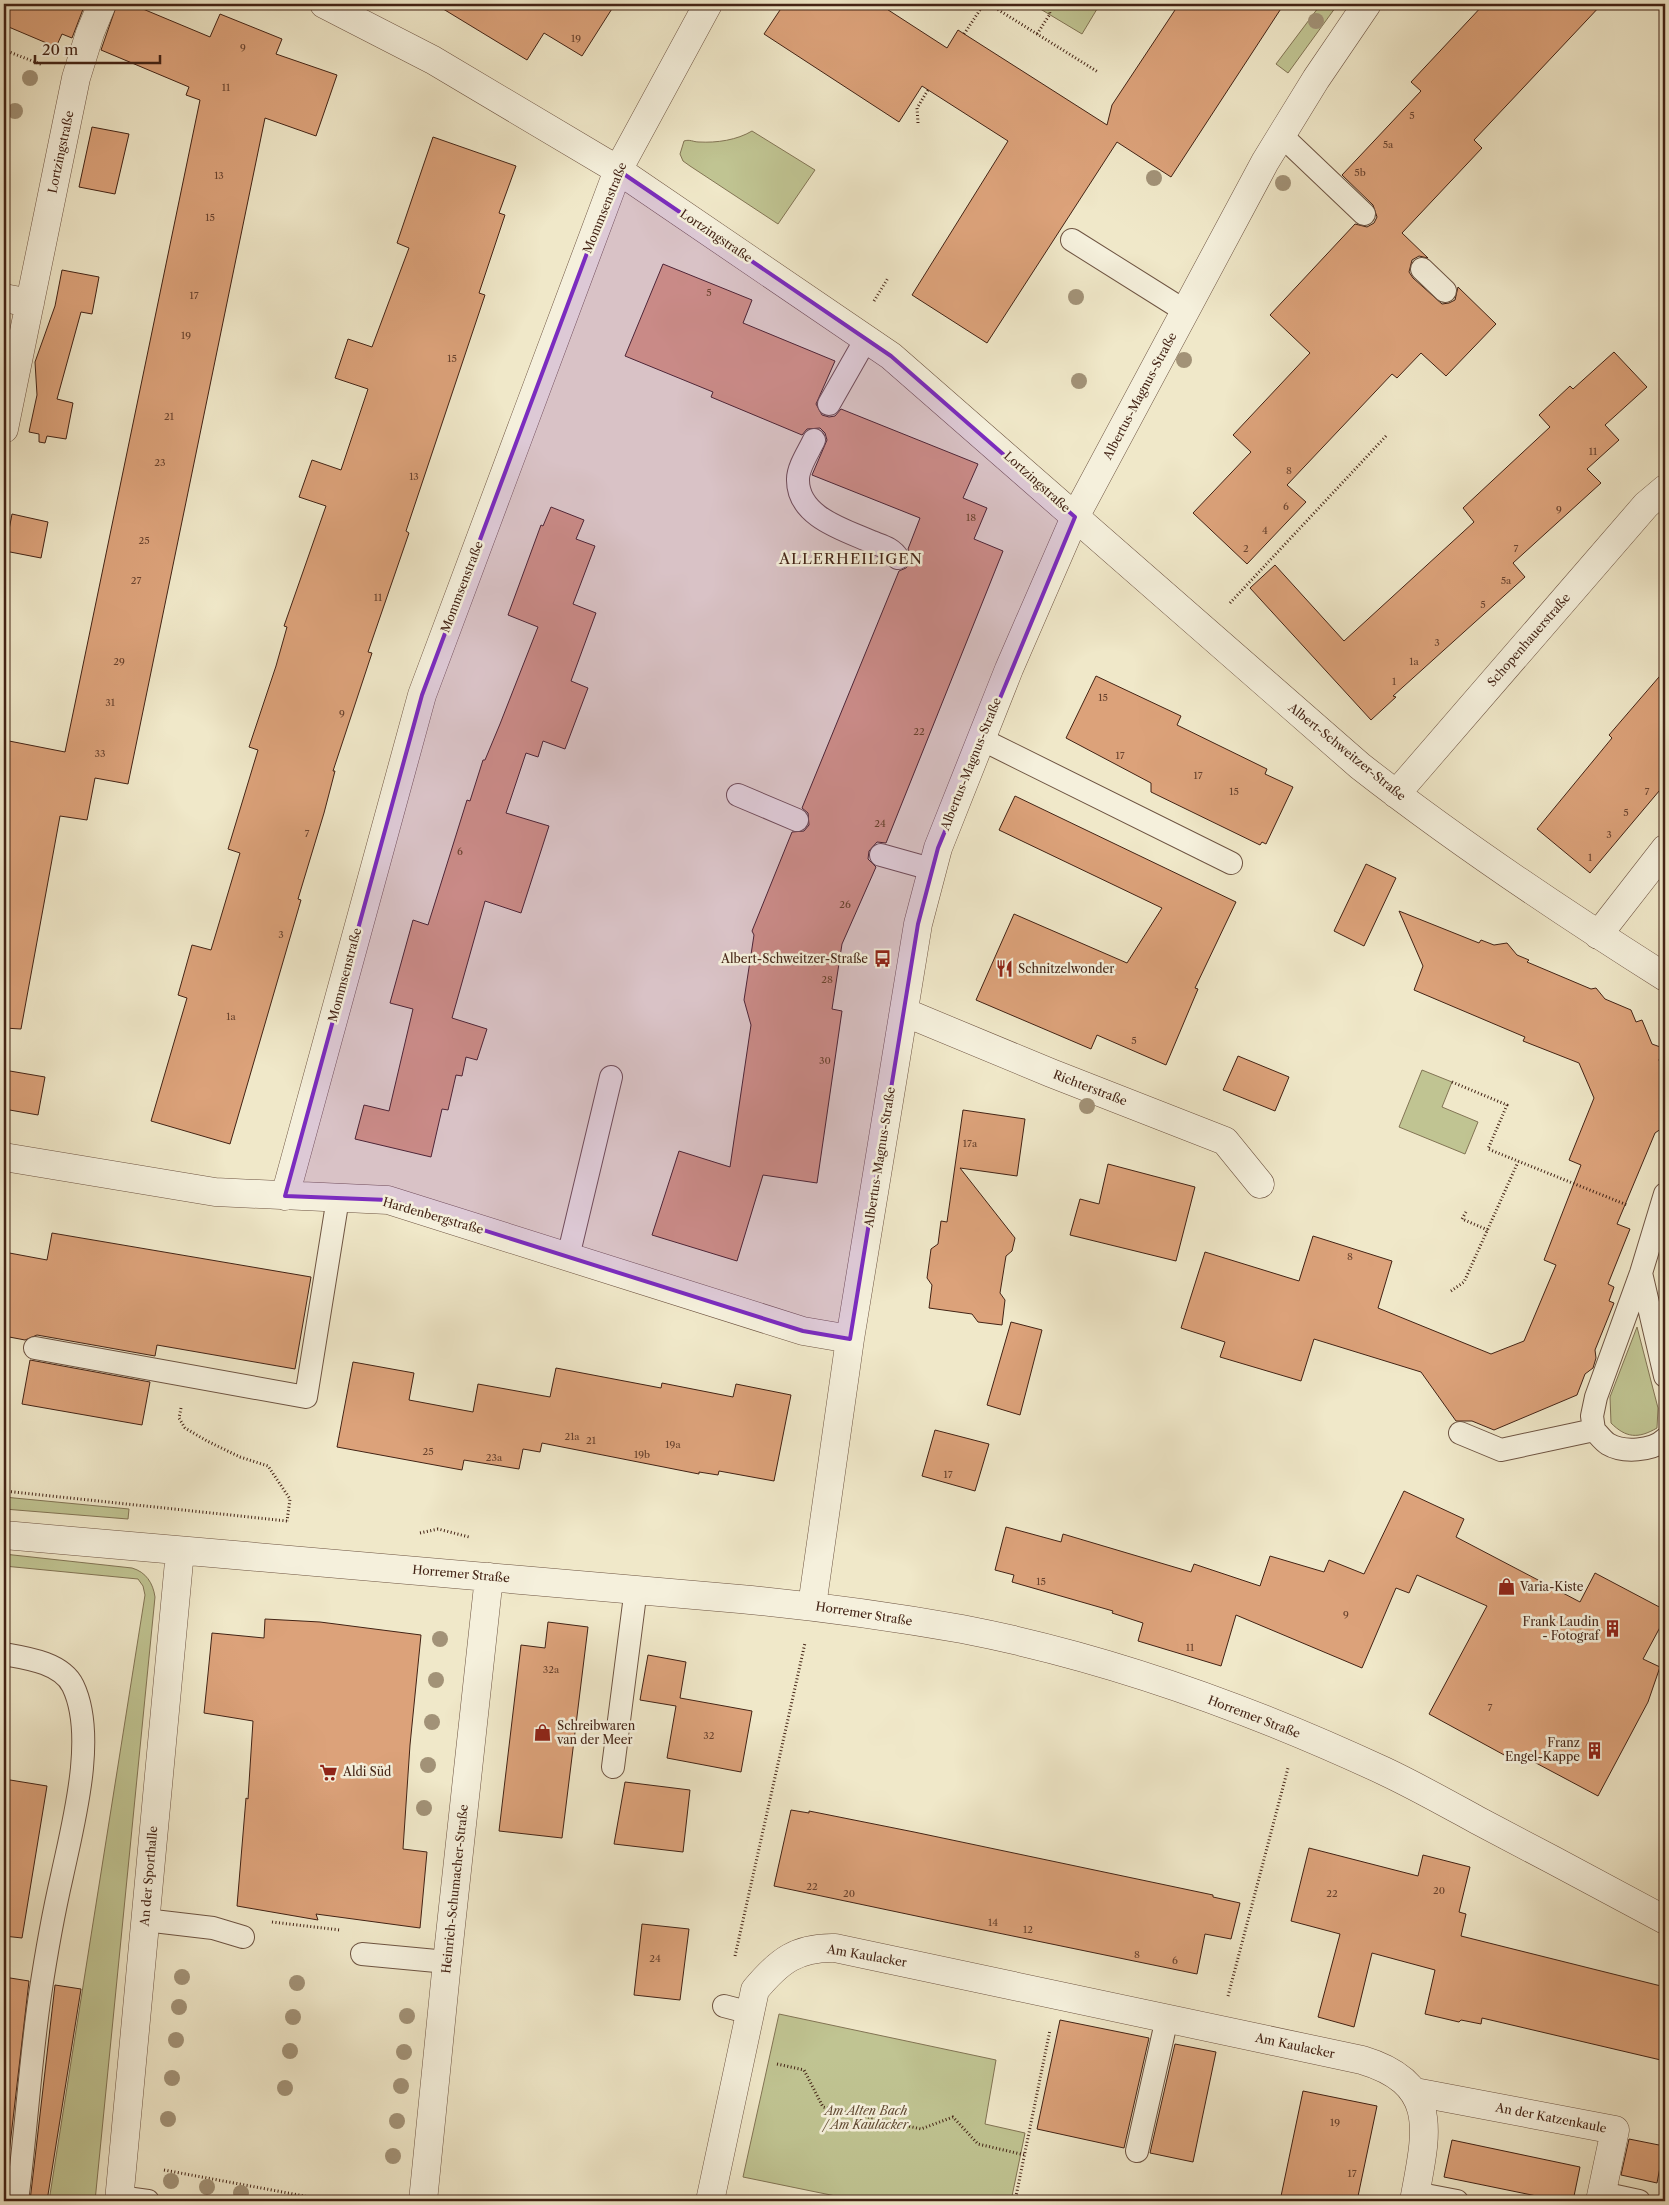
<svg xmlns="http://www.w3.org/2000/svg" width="1669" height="2205" viewBox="0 0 1669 2205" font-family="'Libre Caslon Text',serif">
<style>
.green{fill:#c0c492;stroke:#827454}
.building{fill:#dca27a;stroke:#432315}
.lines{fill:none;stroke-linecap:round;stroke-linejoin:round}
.service-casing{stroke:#6e5442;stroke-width:24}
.minor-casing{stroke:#6e5442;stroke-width:29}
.path{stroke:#432315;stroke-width:3;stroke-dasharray:1 2.5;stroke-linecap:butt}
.service{stroke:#f5f0dc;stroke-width:22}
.minor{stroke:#f5f0dc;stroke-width:28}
.tree{fill:#a29277}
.marked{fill:#7b2cbf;fill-opacity:0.2;stroke:#7b2cbf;stroke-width:4;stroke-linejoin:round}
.labels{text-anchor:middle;stroke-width:5;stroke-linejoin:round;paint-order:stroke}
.number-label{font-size:10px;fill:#69432e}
.street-label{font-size:12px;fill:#432315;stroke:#f5f0dc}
.poi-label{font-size:12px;fill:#432315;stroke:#f5f0dc;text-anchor:start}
.park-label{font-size:12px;font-style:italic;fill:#624b34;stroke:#f5f0dc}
.quarter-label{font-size:15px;letter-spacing:1px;fill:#432315;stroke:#f5f0dc}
</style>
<rect width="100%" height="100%" fill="#f0e8c9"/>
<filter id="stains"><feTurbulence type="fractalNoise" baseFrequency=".004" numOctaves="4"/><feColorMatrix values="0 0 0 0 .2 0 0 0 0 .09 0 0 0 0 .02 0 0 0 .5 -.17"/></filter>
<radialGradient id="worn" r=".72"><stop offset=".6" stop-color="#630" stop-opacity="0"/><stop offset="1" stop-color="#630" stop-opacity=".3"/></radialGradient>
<path class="green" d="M1032,4H1100L1082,34Z
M1321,4H1338L1288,73L1276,64Z
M752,131L815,170L778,224L690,166L683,161L680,154L684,141C690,139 693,142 699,142C717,143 737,140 752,131Z
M1422,1070L1452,1082L1442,1107L1478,1122L1465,1154L1399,1127Z
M1637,1327L1658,1408L1657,1428C1638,1439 1626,1438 1611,1423L1610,1397Z
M4,1497L129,1509L128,1519L4,1509Z
M4,1554L132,1568C146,1572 153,1583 155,1597L95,2201H49L145,1595L143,1586L138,1579L4,1566Z
M779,2014L996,2060L985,2124L1025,2133L1011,2201H860L743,2177Z"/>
<path class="building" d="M4,4H85L72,38L62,34L56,47L4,25Z
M117,4H131L210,37L220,14L282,39L276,54L337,75L316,136L265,118L128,784L95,778L87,820L60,816L21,1029L4,1028V740L65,752L200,100L186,95L189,87L101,50Z
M435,4H615L582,56L544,33L527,60Z
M784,4H879L947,48L958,30L1107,125L1112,105L1179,4H1284L1171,177L1117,142L987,343L912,295L1008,141L922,86L899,122L764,34Z
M1484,4H1602L1474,140L1482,148L1402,233L1428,258L1419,256L1412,260L1409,272L1413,278L1442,304L1449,303L1455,300L1458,287L1496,324L1446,376L1421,353L1397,378L1392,374L1287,485L1306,502L1247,564L1193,513L1251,452L1233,435L1310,353L1270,315L1355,224L1367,227L1374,223L1377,217L1373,205L1342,175L1421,91L1411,82Z
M92,127L129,134L115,194L79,187Z
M433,137L516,166L499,213L505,215L479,293L485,295L406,531L409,533L368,652L372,653L333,771H335L324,813L298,899L301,900L230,1144L151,1121L187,998L178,995L192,945L211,950L240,853L228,849L258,750L249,747L276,666L287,627L284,626L326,506L299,497L312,460L341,470L368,389L335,378L348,339L372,347L409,248L397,243Z
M663,264L752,300L743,323L835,361L816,404L822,415L829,417L835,416L841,409L978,464L963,498L987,508L974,539L1003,551L886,843L877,842L869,851L868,859L876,867L842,944L832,1009L842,1011L817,1183L763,1175L737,1261L652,1235L679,1151L730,1167L751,1025L744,1000L754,935L752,931L792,832L804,831L809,825L808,813L802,808L899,571L906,568L910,563L911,556L908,549L920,518L812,475L827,440L825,433L820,428L807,429L802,435L711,397L713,392L625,356Z
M62,270L99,277L92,314L81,312L57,399L73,403L66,439L47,436L45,443L39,442V434L29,432L37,395L35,362L55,306Z
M1614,352L1647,387L1605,425L1619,440L1587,469L1601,483L1513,563L1525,577L1393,696L1396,697L1371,720L1250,588L1275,565L1344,641L1474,522L1463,508L1550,427L1539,415L1570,386L1573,389Z
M551,507L584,520L576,539L595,546L573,604L596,613L571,681L588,688L565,749L543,741L538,757L526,753L506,813L549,826L521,913L485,901L452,1018L487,1029L477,1060L466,1057L462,1076L456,1075L448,1110L442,1109L431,1157L355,1139L364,1105L389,1111L413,1009L390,1003L413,920L428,925L467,800L470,801L483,760H485L500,724L538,627L508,615L541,525L543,526Z
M12,514L48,522L41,558L5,551Z
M1665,670V784L1590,873L1537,829L1612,738L1609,735Z
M1096,676L1181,716L1177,725L1267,769L1265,774L1293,787L1266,844L1262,842L1260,845L1151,792V783L1066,738Z
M1015,796L1236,902L1195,988L1198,989L1166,1065L1097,1035L1091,1049L976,1000L1014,914L1127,963L1162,908L999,830Z
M1366,864L1396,878L1364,946L1334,931Z
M1399,911L1479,943L1481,940L1494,945L1507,943L1517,955L1529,960L1527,962L1591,989L1596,988L1605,999L1631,1010L1636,1022L1642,1020L1652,1044L1663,1048L1659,1060L1665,1074V1105L1663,1112L1665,1126L1655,1133L1617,1224L1630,1229L1608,1284L1614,1287L1609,1301L1614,1303L1595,1350L1596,1358L1593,1368L1585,1374L1577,1395L1494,1430L1472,1421H1456L1421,1372L1314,1339L1301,1381L1220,1357L1225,1342L1181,1328L1205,1252L1299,1281L1313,1236L1392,1261L1378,1308L1491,1354L1524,1341L1556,1265L1544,1260L1581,1165L1569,1160L1594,1098L1579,1063L1523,1041L1525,1037L1414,990L1423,966Z
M1238,1056L1289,1077L1275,1111L1223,1090Z
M4,1070L45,1077L38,1115L4,1109Z
M963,1110L1025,1119L1017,1176L960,1168L1015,1238L1012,1251L1006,1256L1000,1293L1005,1300L1002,1325L978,1322L972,1314L929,1308L932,1285L927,1278L931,1249L938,1244L941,1221L947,1222Z
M1108,1164L1195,1187L1176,1261L1070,1235L1080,1199L1099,1204Z
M52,1233L311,1277L295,1369L157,1345L155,1356L37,1335L25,1340L4,1336V1252L47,1260Z
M1011,1322L1042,1330L1020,1415L987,1405Z
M30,1360L150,1382L142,1425L22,1404Z
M353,1362L414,1373L409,1400L473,1412L478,1384L550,1397L556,1368L661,1388L662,1383L733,1397L736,1384L791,1395L774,1481L719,1471L718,1475L699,1472V1474L542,1443L540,1452L523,1449L519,1469L464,1460L462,1470L337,1447Z
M935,1430L989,1444L975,1491L922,1476Z
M1404,1491L1464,1519L1456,1537L1580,1602L1595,1573L1665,1610V1618L1643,1659L1660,1667L1648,1702L1598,1796L1521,1755L1517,1762L1429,1714L1487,1606L1417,1575L1409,1593L1396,1588L1362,1668L1236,1615L1221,1666L1138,1641L1143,1623L1112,1613L1113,1611L1012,1582L1014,1575L995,1570L1006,1527L1061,1542L1063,1534L1191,1572L1194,1564L1260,1586L1270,1556L1324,1572L1329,1560L1364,1574Z
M265,1619L320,1622L421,1635L410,1745L403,1849L427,1852L420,1928L316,1914L318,1920L237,1906L246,1798L248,1799L253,1721L204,1713L208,1674L212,1633L264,1638Z
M548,1622L588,1627L562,1838L499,1831L521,1645L545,1648Z
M648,1655L686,1662L680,1698L752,1711L741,1772L667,1758L676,1706L640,1700Z
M4,1779L47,1786L22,1938L4,1936Z
M625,1782L690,1790L683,1852L614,1844Z
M791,1810L809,1813V1811L914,1832L1213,1895V1897L1240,1903L1231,1939L1205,1934L1197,1974L940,1921L774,1886Z
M1309,1848L1418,1876L1423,1855L1470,1867L1459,1912L1466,1914L1461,1936L1665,1987V2061L1482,2018L1481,2024L1461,2020L1459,2022L1425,2014L1435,1970L1372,1953L1354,2027L1318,2017L1340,1934L1291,1921Z
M642,1924L689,1929L680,2000L634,1995Z
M4,1977L29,1981L4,2197Z
M55,1985L81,1989L47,2201H30Z
M1060,2020L1149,2038L1124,2148L1037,2129Z
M1175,2044L1216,2052L1193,2162L1150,2153Z
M1303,2091L1377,2106L1357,2201H1280Z
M1629,2139L1664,2146L1657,2183L1621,2175Z
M1452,2140L1580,2167L1573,2201H1561L1444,2177Z"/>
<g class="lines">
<defs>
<path id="service" d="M1281,135L1364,214
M1072,240L1185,311
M1422,269L1445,291
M829,404L866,339
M814,440C809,451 798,467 798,479C797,517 845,530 872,542C882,546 892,548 898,558
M981,739L1231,863
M738,795L797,820
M881,855L931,869
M1665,1194L1641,1273L1596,1397L1592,1416L1594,1430C1598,1434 1603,1441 1608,1444C1623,1453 1653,1451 1665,1439
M568,1257L611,1077
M1641,1273L1665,1376
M35,1348L306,1397L338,1198
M1460,1433L1501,1450L1594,1430
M4,1654C27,1658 62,1663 73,1686C97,1736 73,1824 62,1876C53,1915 46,1955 40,1995C30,2063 26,2133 17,2201
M613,1767L636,1588
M145,1920L213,1928L243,1937
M362,1954L447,1962
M724,2006L751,2013
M1137,2151L1167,2018
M1415,2193L1457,2201
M1602,2193L1639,2201
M119,2197L148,2201"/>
<path id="minor" d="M324,4L433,60L618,170L891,356L1360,766C1456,841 1562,912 1665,977
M4,298L30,303
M4,429L76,78L90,33L102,4
M1396,794L1646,505L1665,489
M1598,935L1665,849
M904,1012L1051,1073L1225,1141L1260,1184
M4,1157L215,1192L388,1200L803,1331L850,1339
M285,1196L422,695L618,170L708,4
M4,1535L740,1599C814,1606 888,1616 962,1629C1107,1657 1251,1709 1384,1771C1416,1786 1446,1803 1477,1820C1540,1853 1602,1886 1665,1920
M812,1606L850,1339L918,924L938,848L1009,669L1075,517L1265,162L1316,79L1367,4
M1415,2092L1615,2130L1600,2201
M119,2201L180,1551
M423,2201L447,1962L489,1577
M710,2201L755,1990C779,1961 797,1947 835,1948L1362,2060C1442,2084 1426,2134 1414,2201"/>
</defs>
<use href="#service" class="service-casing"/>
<use href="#minor" class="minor-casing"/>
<path class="path" d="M989,4L1098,72
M964,34L984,4
M1037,34L1050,14L1048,4
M4,50L43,65
M918,123L917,108L928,90
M874,301L888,278
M1230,603L1387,435
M1452,1082L1507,1105L1488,1149L1627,1205
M1466,1212L1462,1219L1488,1230
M1451,1291L1464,1282L1518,1162
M181,1408L179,1418L185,1428L207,1441L240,1457L268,1466L290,1499L287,1521
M4,1491L287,1521
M420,1533L438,1529L469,1537
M272,1922L340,1930
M735,1956L805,1643
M1228,1996L1288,1768
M777,2064L804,2070L823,2107L921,2129L953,2117L978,2144L1025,2155
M164,2170L331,2201
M1015,2201L1050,2030"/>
<use href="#service" class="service"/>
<use href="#minor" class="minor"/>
</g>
<g class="tree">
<circle cx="1316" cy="21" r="8"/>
<circle cx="30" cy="78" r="8"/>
<circle cx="15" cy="111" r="8"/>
<circle cx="1154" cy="178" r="8"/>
<circle cx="1283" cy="183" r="8"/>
<circle cx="1076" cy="297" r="8"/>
<circle cx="1184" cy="360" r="8"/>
<circle cx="1079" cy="381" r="8"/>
<circle cx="1087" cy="1106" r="8"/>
<circle cx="440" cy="1639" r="8"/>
<circle cx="436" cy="1680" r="8"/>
<circle cx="432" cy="1722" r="8"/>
<circle cx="428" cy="1765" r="8"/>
<circle cx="424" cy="1808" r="8"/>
<circle cx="182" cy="1977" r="8"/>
<circle cx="297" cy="1983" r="8"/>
<circle cx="179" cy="2007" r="8"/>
<circle cx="407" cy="2016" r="8"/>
<circle cx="293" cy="2017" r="8"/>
<circle cx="176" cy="2040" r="8"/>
<circle cx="290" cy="2051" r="8"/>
<circle cx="404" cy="2052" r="8"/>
<circle cx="172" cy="2078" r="8"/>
<circle cx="401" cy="2086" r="8"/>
<circle cx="285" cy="2088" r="8"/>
<circle cx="168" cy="2119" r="8"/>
<circle cx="397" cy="2121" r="8"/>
<circle cx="393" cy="2156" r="8"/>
<circle cx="171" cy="2181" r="8"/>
<circle cx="207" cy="2187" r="8"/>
<circle cx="241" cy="2193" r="8"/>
</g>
<path class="marked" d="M618,170L891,356L1075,517L938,848L918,924L850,1339L803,1331L388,1200L285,1196L422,695Z"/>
<defs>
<symbol id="bus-bare" viewBox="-9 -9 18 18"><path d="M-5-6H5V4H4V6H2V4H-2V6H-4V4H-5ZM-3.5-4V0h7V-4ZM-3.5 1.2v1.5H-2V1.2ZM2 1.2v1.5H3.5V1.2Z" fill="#8f2418" stroke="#f5f0dc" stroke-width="2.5" paint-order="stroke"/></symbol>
<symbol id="restaurant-bare" viewBox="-9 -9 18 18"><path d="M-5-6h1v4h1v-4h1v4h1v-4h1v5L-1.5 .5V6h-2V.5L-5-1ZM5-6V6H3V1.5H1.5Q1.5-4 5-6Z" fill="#8f2418" stroke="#f5f0dc" stroke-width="2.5" paint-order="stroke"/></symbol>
<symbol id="shop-bare" viewBox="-9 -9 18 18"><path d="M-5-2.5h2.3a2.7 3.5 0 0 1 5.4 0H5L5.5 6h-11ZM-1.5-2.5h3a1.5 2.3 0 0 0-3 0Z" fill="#8f2418" stroke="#f5f0dc" stroke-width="2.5" paint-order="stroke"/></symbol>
<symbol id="building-bare" viewBox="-9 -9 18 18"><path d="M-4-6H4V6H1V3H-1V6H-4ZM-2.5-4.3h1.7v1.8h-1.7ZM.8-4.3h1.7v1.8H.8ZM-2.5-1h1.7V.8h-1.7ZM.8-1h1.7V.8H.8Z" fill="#8f2418" stroke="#f5f0dc" stroke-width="2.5" paint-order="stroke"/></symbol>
<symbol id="supermarket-bare" viewBox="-9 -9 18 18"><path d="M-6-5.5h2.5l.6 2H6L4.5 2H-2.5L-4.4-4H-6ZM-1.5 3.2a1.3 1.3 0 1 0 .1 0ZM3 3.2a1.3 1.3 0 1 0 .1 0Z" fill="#8f2418" stroke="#f5f0dc" stroke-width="2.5" paint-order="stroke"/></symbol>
</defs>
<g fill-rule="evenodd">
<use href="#bus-bare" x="870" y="946" width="25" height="25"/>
<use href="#restaurant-bare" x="992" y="956" width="25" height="25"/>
<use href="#shop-bare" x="1494" y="1574" width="25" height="25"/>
<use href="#building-bare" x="1600" y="1616" width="25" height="25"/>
<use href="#shop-bare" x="530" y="1720" width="25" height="25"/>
<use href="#building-bare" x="1582" y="1738" width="25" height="25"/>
<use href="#supermarket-bare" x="316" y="1760" width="25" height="25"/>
</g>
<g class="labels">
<g class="number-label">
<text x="576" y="42">19</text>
<text x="243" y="51">9</text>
<text x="226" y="91">11</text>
<text x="1412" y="119">5</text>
<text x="1388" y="148">5a</text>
<text x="1360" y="176">5b</text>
<text x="219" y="179">13</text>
<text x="210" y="221">15</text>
<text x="709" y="296">5</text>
<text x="194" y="299">17</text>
<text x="186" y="339">19</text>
<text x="452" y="362">15</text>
<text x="169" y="420">21</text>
<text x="1593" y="455">11</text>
<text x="160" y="466">23</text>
<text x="1289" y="474">8</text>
<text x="414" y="480">13</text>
<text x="1286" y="510">6</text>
<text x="1559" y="513">9</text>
<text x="971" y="521">18</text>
<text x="1265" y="534">4</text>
<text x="144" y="544">25</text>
<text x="1246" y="552">2</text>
<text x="1516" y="552">7</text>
<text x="136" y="584">27</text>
<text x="1506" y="584">5a</text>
<text x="378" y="601">11</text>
<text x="1483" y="608">5</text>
<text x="1437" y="646">3</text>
<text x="119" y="665">29</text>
<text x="1414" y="665">1a</text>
<text x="1394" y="685">1</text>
<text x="1103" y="701">15</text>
<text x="110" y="706">31</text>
<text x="342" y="717">9</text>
<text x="919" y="735">22</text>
<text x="100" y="757">33</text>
<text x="1120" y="759">17</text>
<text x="1198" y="779">17</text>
<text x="1234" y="795">15</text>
<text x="1647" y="795">7</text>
<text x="1626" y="816">5</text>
<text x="880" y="827">24</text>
<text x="307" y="837">7</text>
<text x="1609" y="838">3</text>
<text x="460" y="855">6</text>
<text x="1590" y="861">1</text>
<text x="845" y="908">26</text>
<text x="281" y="938">3</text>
<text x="827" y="983">28</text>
<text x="231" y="1020">1a</text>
<text x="1134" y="1044">5</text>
<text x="825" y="1064">30</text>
<text x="970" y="1147">17a</text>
<text x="1350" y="1260">8</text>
<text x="572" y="1440">21a</text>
<text x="591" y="1444">21</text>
<text x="673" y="1448">19a</text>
<text x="428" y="1455">25</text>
<text x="642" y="1458">19b</text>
<text x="494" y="1461">23a</text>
<text x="948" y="1478">17</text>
<text x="1041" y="1585">15</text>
<text x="1346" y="1618">9</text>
<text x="1190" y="1651">11</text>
<text x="551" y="1673">32a</text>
<text x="1490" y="1711">7</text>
<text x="709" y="1739">32</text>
<text x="812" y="1890">22</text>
<text x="1439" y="1894">20</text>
<text x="849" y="1897">20</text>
<text x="1332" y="1897">22</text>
<text x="993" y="1926">14</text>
<text x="1028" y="1933">12</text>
<text x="1137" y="1958">8</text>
<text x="655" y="1962">24</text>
<text x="1175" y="1964">6</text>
<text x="1335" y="2126">19</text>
<text x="1352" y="2177">17</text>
</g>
<g class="street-label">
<text transform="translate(61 152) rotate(-78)" y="4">Lortzingstraße</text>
<text transform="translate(605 208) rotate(-68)" y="4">Mommsenstraße</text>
<text transform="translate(716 236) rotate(34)" y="4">Lortzingstraße</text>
<text transform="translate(1140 396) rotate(-62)" y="4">Albertus-Magnus-Straße</text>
<text transform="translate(1037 482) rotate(42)" y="4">Lortzingstraße</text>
<text transform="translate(462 587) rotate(-69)" y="4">Mommsenstraße</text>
<text transform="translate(1529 640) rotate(-49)" y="4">Schopenhauerstraße</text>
<text transform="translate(1347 752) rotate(39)" y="4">Albert-Schweitzer-Straße</text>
<text transform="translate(971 764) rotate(-68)" y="4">Albertus-Magnus-Straße</text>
<text transform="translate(345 975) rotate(-75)" y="4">Mommsenstraße</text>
<text transform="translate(1090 1088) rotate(21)" y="4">Richterstraße</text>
<text transform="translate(880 1157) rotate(-81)" y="4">Albertus-Magnus-Straße</text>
<text transform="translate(433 1216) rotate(16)" y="4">Hardenbergstraße</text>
<text transform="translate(461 1574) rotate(5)" y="4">Horremer Straße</text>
<text transform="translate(864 1614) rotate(9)" y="4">Horremer Straße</text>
<text transform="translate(1254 1717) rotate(21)" y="4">Horremer Straße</text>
<text transform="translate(149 1876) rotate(-85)" y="4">An der Sporthalle</text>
<text transform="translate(455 1889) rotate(-84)" y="4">Heinrich-Schumacher-Straße</text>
<text transform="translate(867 1956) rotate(10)" y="4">Am Kaulacker</text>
<text transform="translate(1295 2046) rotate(12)" y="4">Am Kaulacker</text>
<text transform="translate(1551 2118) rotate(11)" y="4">An der Katzenkaule</text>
</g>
<g class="poi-label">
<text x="868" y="963" text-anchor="end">Albert-Schweitzer-Straße</text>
<text x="1018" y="973">Schnitzelwonder</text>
<text x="1520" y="1591">Varia-Kiste</text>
<text x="1599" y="1626" text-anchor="end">Frank Laudin<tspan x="1599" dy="14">- Fotograf</tspan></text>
<text x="557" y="1730">Schreibwaren<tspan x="557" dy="14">van der Meer</tspan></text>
<text x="1580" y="1747" text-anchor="end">Franz<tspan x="1580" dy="14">Engel-Kappe</tspan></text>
<text x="343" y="1776">Aldi Süd</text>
</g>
<g class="park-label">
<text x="866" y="2115">Am Alten Bach<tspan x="866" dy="14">/ Am Kaulacker</tspan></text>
</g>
<g class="quarter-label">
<text x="851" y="564">ALLERHEILIGEN</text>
</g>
</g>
<rect width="1669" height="2205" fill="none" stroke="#f0e8c9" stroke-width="20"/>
<rect x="5" y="5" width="1659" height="2195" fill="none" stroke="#432315" stroke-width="2.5"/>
<rect x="10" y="10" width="1649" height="2185" fill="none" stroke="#432315"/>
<path d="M35 55v8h125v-8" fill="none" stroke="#432315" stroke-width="2.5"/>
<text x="42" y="55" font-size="15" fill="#432315" stroke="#f5f0dc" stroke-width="4" paint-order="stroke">20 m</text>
<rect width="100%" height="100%" filter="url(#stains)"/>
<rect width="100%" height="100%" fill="url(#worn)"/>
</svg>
